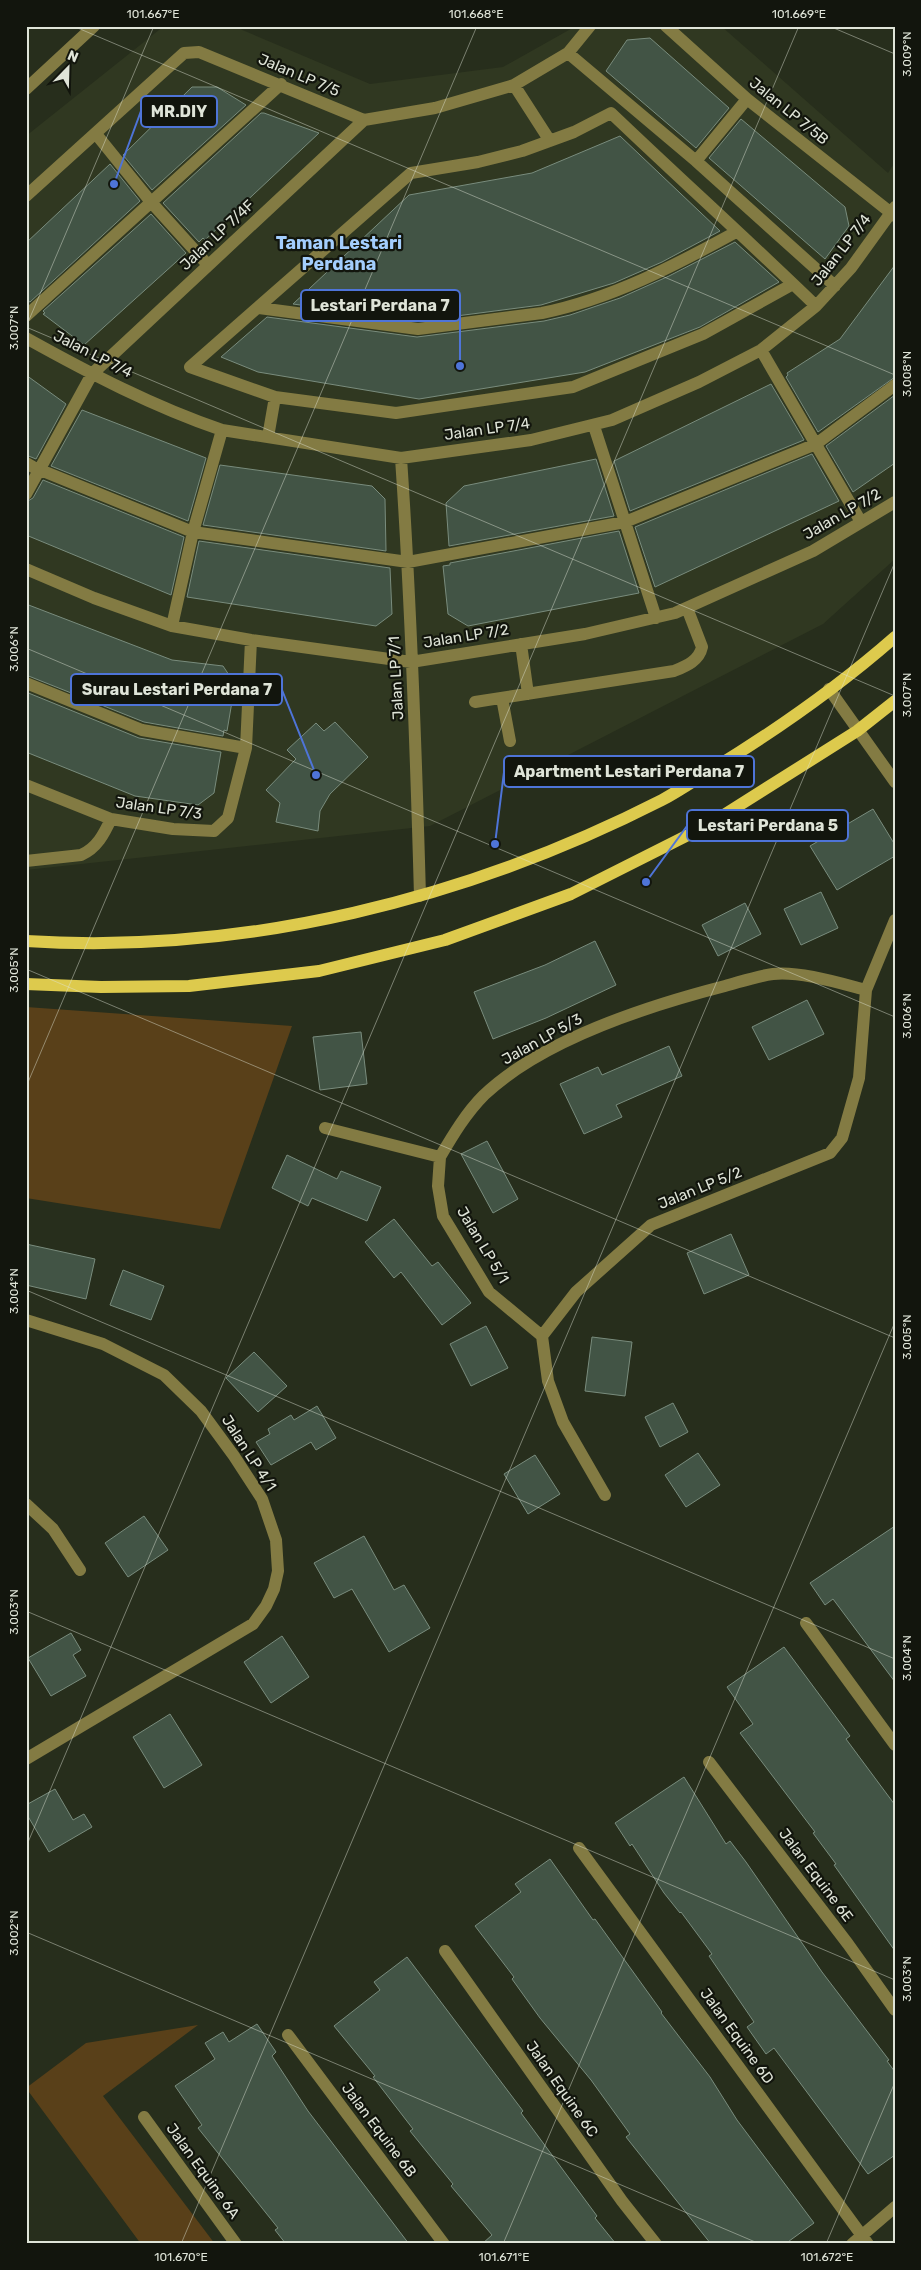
<svg xmlns="http://www.w3.org/2000/svg" width="921" height="2270" viewBox="0 0 921 2270" font-family="Rubik,sans-serif">
<style>
.built{fill:#303821}
.green{fill:#594019}
.building{fill:#425445;stroke:#798c7d}
.lines{fill:none;stroke-linecap:round;stroke-linejoin:round}
.minor{stroke:#837b43;stroke-width:12}
.major{stroke:#ddca4d;stroke-width:12}
.ticks{fill:none;stroke:#dfe4d8;stroke-width:1;stroke-opacity:0.45}
.labels{text-anchor:middle;stroke-width:4.5;stroke-linejoin:round;paint-order:stroke}
.street-label{font-size:15px;fill:#dfe4d8;stroke:#12150d}
.quarter-label{font-size:18px;font-weight:bold;fill:#a3cefd;stroke:#12150d}
.leader{fill:none;stroke:#4e74d8;stroke-width:2}
.callout-dot{fill:#4e74d8;stroke:#12150d;stroke-width:2}
.callout{fill:#12150d;stroke:#4e74d8;stroke-width:2}
.callout-label{font-size:16px;text-anchor:middle;font-weight:bold;fill:#dfe4d8}
.neatline{fill:none;stroke:#dfe4d8;stroke-width:2}
.ticks-label{font-size:12px;text-anchor:middle;fill:#dfe4d8}
</style>
<rect width="100%" height="100%" fill="#272e1c"/>
<path class="built" d="M164,26H233L370,84L503,67L576,26H721L888,173L895,162V559L823,624L430,826L26,870V136Z"/>
<path class="green" d="M26,1007L292,1026L220,1229L26,1198Z
M198,2025L103,2096L215,2244H141L26,2088L86,2043Z"/>
<path class="building" d="M650,38L729,108L696,148L606,71L627,40Z
M192,87H217L246,105L152,190L123,155Z
M261,113H264L319,133L205,240L203,238L199,242L163,203Z
M741,119L845,207L849,226L825,259L709,158Z
M620,136L720,231L662,262L614,283L541,305L418,321L293,304L409,195L532,173Z
M110,164L140,201L30,302L26,300V243Z
M151,214L186,253L84,345L43,314L45,313L43,311Z
M735,242L779,282L700,327L585,372L419,399L258,372L221,357L267,317L417,337L544,321L570,315L620,298L669,276Z
M895,265V377L818,432L786,377L788,375L787,373L840,339Z
M26,375L66,404L36,459L26,455Z
M771,384L804,440L630,511L614,461Z
M895,395V463L853,492L826,446Z
M82,410L206,458L188,521L51,466Z
M812,454L839,501L655,587L635,527Z
M596,459L614,516L449,546L446,503L464,486Z
M220,465L372,486L385,499L386,551L203,525Z
M43,480L184,537L171,595L26,535V502L33,498Z
M619,531L639,593L468,626L448,614L443,566L450,565V563Z
M199,541L390,568L392,614L376,626L187,597Z
M26,604L172,660L223,666L235,684L227,731L224,730L223,736L144,722L26,675Z
M26,692L139,738L221,752L214,793L198,805L135,796L26,752Z
M335,722L368,757L330,794L320,811L318,831L276,822L280,803L266,790L296,759L287,750L316,723L324,731Z
M873,809L895,845V856L837,890L810,846Z
M821,892L838,928L801,945L784,909Z
M745,903L761,934L718,956L702,925Z
M595,941L616,985L546,1018L493,1039L474,992L545,965Z
M807,1000L824,1034L769,1060L752,1027Z
M361,1032L367,1084L320,1090L313,1037Z
M669,1046L682,1076L616,1105L622,1117L584,1134L560,1084L598,1067L602,1075Z
M487,1141L518,1199L493,1213L461,1154Z
M287,1155L337,1179L341,1171L381,1187L367,1221L312,1198L308,1206L272,1188Z
M394,1219L432,1266L438,1262L471,1303L442,1325L401,1272L394,1278L365,1242Z
M731,1234L749,1275L704,1294L687,1253Z
M26,1244L95,1259L86,1299L26,1285Z
M123,1270L164,1286L151,1320L110,1305Z
M486,1326L508,1368L471,1386L450,1344Z
M592,1337L632,1342L625,1396L585,1391Z
M254,1352L287,1386L258,1412L226,1378Z
M673,1403L688,1432L660,1447L645,1417Z
M317,1406L336,1438L316,1450L311,1442L271,1465L256,1442L270,1434L268,1429L291,1415L294,1420Z
M698,1453L720,1485L686,1507L665,1475Z
M535,1455L560,1494L528,1514L504,1474Z
M144,1516L168,1550L128,1577L105,1543Z
M895,1526V1682L833,1599L825,1605L810,1583Z
M364,1536L394,1590L404,1585L430,1628L389,1652L352,1589L334,1598L314,1563Z
M71,1633L81,1650L73,1655L86,1676L51,1696L28,1658Z
M282,1636L309,1677L271,1703L244,1662Z
M784,1647L850,1736L846,1739L895,1805V1951L834,1865L836,1864L813,1833L815,1832L740,1733L753,1724L727,1687Z
M170,1714L202,1765L164,1788L133,1737Z
M684,1777L726,1844L730,1841L746,1862L822,1972L889,2060L887,2061L895,2072V2155L868,2174L774,2048L766,2054L747,2027L754,2022L709,1956L712,1954L681,1912L680,1913L664,1893L632,1844L630,1846L615,1823Z
M55,1789L73,1820L84,1814L92,1827L49,1852L26,1813V1805Z
M550,1859L593,1920L595,1919L662,2012L661,2013L710,2077L737,2120L814,2223L785,2244H711L626,2137L630,2134L591,2080L540,2018L512,1979L514,1977L475,1926L521,1892L515,1884Z
M407,1957L523,2111L521,2113L597,2216L595,2218L616,2244H482L492,2235L451,2186L453,2184L410,2131L413,2129L373,2077L375,2076L334,2026L380,1990L374,1982Z
M257,2024L276,2052L272,2056L308,2111L409,2244H286L275,2230L278,2228L198,2128L202,2125L175,2086L215,2059L205,2043L223,2032L229,2042Z"/>
<g class="lines">
<path class="minor" d="M666,26L747,99L895,216
M568,53L696,161L835,286
M514,85L550,141
M26,89L94,26
M96,134L151,202L208,265
M696,161L747,99
M26,196L184,53L199,52L364,120L435,108L514,85L568,53L590,26
M793,284L703,334L573,387L396,413L275,397L190,367L411,173L478,162L522,151L574,132L611,113C679,178 749,241 816,306
M259,308L418,329L542,313C611,299 674,266 736,232
M26,316L281,84
M26,338C89,373 154,407 222,430L401,458L531,440L612,420L699,382L761,350L816,306L851,268L895,207
M761,350L861,522
M594,426L656,618
M268,437L275,397
M401,458C411,604 416,750 420,896
M26,463L33,467L193,532L408,562L625,522L816,444L895,385
M26,494L92,374L364,120
M26,569L94,598L172,626L251,640L411,662L585,634L675,613L813,551L895,502
M172,626L193,532L222,430
M521,644L528,694
M26,683L142,730L246,748
M829,689L895,782
M502,698L510,741
M475,702L674,671C686,666 699,661 702,647L687,608
M26,785L111,819L173,829L214,831L228,818L246,748L251,640
M26,861L81,855C97,848 104,834 111,819
M325,1128L440,1157C453,1135 466,1113 484,1095C543,1039 647,1006 725,986C740,982 757,976 773,974C800,971 839,983 866,990
M440,1157L438,1186L443,1216L489,1292L542,1336L548,1381L563,1422L605,1495
M26,1320L103,1344L164,1375L201,1411L234,1456L262,1499L276,1540L278,1571L274,1589L266,1606L253,1624L26,1759
M542,1336L576,1292L651,1225L830,1153L842,1138L859,1078L866,990L895,920
M26,1504L53,1529L80,1570
M806,1623L895,1745
M709,1762L848,1944L895,2010
M579,1848L868,2244
M445,1951L622,2201L656,2244
M288,2035L444,2244
M144,2117L236,2244
M852,2244L895,2207"/>
<path class="major" d="M26,941C245,955 468,899 662,800C679,791 695,780 711,770C775,731 838,687 895,637
M26,984L101,987L189,986L319,971L445,940L571,894L708,825L857,731L895,701"/>
</g>
<path class="ticks" d="M73,26L895,375M829,26L895,54M26,327L154,26M26,327L895,696M26,648L895,1017M26,969L895,1338M26,1087L477,26M26,1290L895,1659M26,1611L895,1980M26,1847L799,26M26,1932L760,2244M181,2244L895,562M503,2244L895,1322M826,2244L895,2082"/>
<g class="labels">
<g class="street-label">
<text transform="translate(299 75) rotate(23)" y="5">Jalan LP 7/5</text>
<text transform="translate(789 111) rotate(39)" y="5">Jalan LP 7/5B</text>
<text transform="translate(217 235) rotate(-43)" y="5">Jalan LP 7/4F</text>
<text transform="translate(841 250) rotate(-52)" y="5">Jalan LP 7/4</text>
<text transform="translate(93 354) rotate(27)" y="5">Jalan LP 7/4</text>
<text transform="translate(487 429) rotate(-8)" y="5">Jalan LP 7/4</text>
<text transform="translate(842 514) rotate(-30)" y="5">Jalan LP 7/2</text>
<text transform="translate(466 636) rotate(-9)" y="5">Jalan LP 7/2</text>
<text transform="translate(396 678) rotate(-93)" y="5">Jalan LP 7/1</text>
<text transform="translate(159 808) rotate(8)" y="5">Jalan LP 7/3</text>
<text transform="translate(542 1039) rotate(-29)" y="5">Jalan LP 5/3</text>
<text transform="translate(700 1188) rotate(-22)" y="5">Jalan LP 5/2</text>
<text transform="translate(483 1245) rotate(59)" y="5">Jalan LP 5/1</text>
<text transform="translate(249 1453) rotate(57)" y="5">Jalan LP 4/1</text>
<text transform="translate(816 1875) rotate(53)" y="5">Jalan Equine 6E</text>
<text transform="translate(737 2036) rotate(54)" y="5">Jalan Equine 6D</text>
<text transform="translate(562 2089) rotate(55)" y="5">Jalan Equine 6C</text>
<text transform="translate(379 2130) rotate(53)" y="5">Jalan Equine 6B</text>
<text transform="translate(203 2171) rotate(54)" y="5">Jalan Equine 6A</text>
</g>
<g class="quarter-label">
<text x="339" y="249">Taman Lestari<tspan x="339" dy="21">Perdana</tspan></text>
</g>
</g>
<path class="leader" d="M114 184L141 111M460 366L460 305M316 775L282 690M495 844L504 772M646 882L687 826"/>
<g class="callout-dot">
<circle cx="114" cy="184" r="5"/>
<circle cx="460" cy="366" r="5"/>
<circle cx="316" cy="775" r="5"/>
<circle cx="495" cy="844" r="5"/>
<circle cx="646" cy="882" r="5"/>
</g>
<g class="callout">
<rect x="141" y="96" width="76" height="31" rx="5"/>
<rect x="301" y="290" width="159" height="31" rx="5"/>
<rect x="71" y="674" width="211" height="31" rx="5"/>
<rect x="504" y="756" width="250" height="31" rx="5"/>
<rect x="687" y="810" width="161" height="31" rx="5"/>
</g>
<g class="callout-label">
<text x="179" y="117">MR.DIY</text>
<text x="380" y="311">Lestari Perdana 7</text>
<text x="177" y="695">Surau Lestari Perdana 7</text>
<text x="629" y="777">Apartment Lestari Perdana 7</text>
<text x="768" y="831">Lestari Perdana 5</text>
</g>
<rect width="921" height="2270" fill="none" stroke="#12150d" stroke-width="55"/>
<g transform="translate(68 68) rotate(23)" stroke="#12150d" stroke-width="4" paint-order="stroke">
<path d="M0-4L9 19L0 12L-9 19Z" fill="#dfe4d8"/>
<text y="-8" font-size="14" font-weight="bold" text-anchor="middle" fill="#dfe4d8">N</text>
</g>
<rect x="28" y="28" width="866" height="2214" class="neatline"/>
<g class="ticks-label">
<text x="153" y="18">101.667°E</text>
<text x="476" y="18">101.668°E</text>
<text x="799" y="18">101.669°E</text>
<text transform="translate(907 54) rotate(-90)" y="4">3.009°N</text>
<text transform="translate(14 328) rotate(-90)" y="4">3.007°N</text>
<text transform="translate(907 374) rotate(-90)" y="4">3.008°N</text>
<text transform="translate(14 649) rotate(-90)" y="4">3.006°N</text>
<text transform="translate(907 695) rotate(-90)" y="4">3.007°N</text>
<text transform="translate(14 970) rotate(-90)" y="4">3.005°N</text>
<text transform="translate(907 1016) rotate(-90)" y="4">3.006°N</text>
<text transform="translate(14 1291) rotate(-90)" y="4">3.004°N</text>
<text transform="translate(907 1337) rotate(-90)" y="4">3.005°N</text>
<text transform="translate(14 1612) rotate(-90)" y="4">3.003°N</text>
<text transform="translate(907 1658) rotate(-90)" y="4">3.004°N</text>
<text transform="translate(14 1933) rotate(-90)" y="4">3.002°N</text>
<text transform="translate(907 1979) rotate(-90)" y="4">3.003°N</text>
<text x="181" y="2261">101.670°E</text>
<text x="504" y="2261">101.671°E</text>
<text x="827" y="2261">101.672°E</text>
</g>
</svg>
